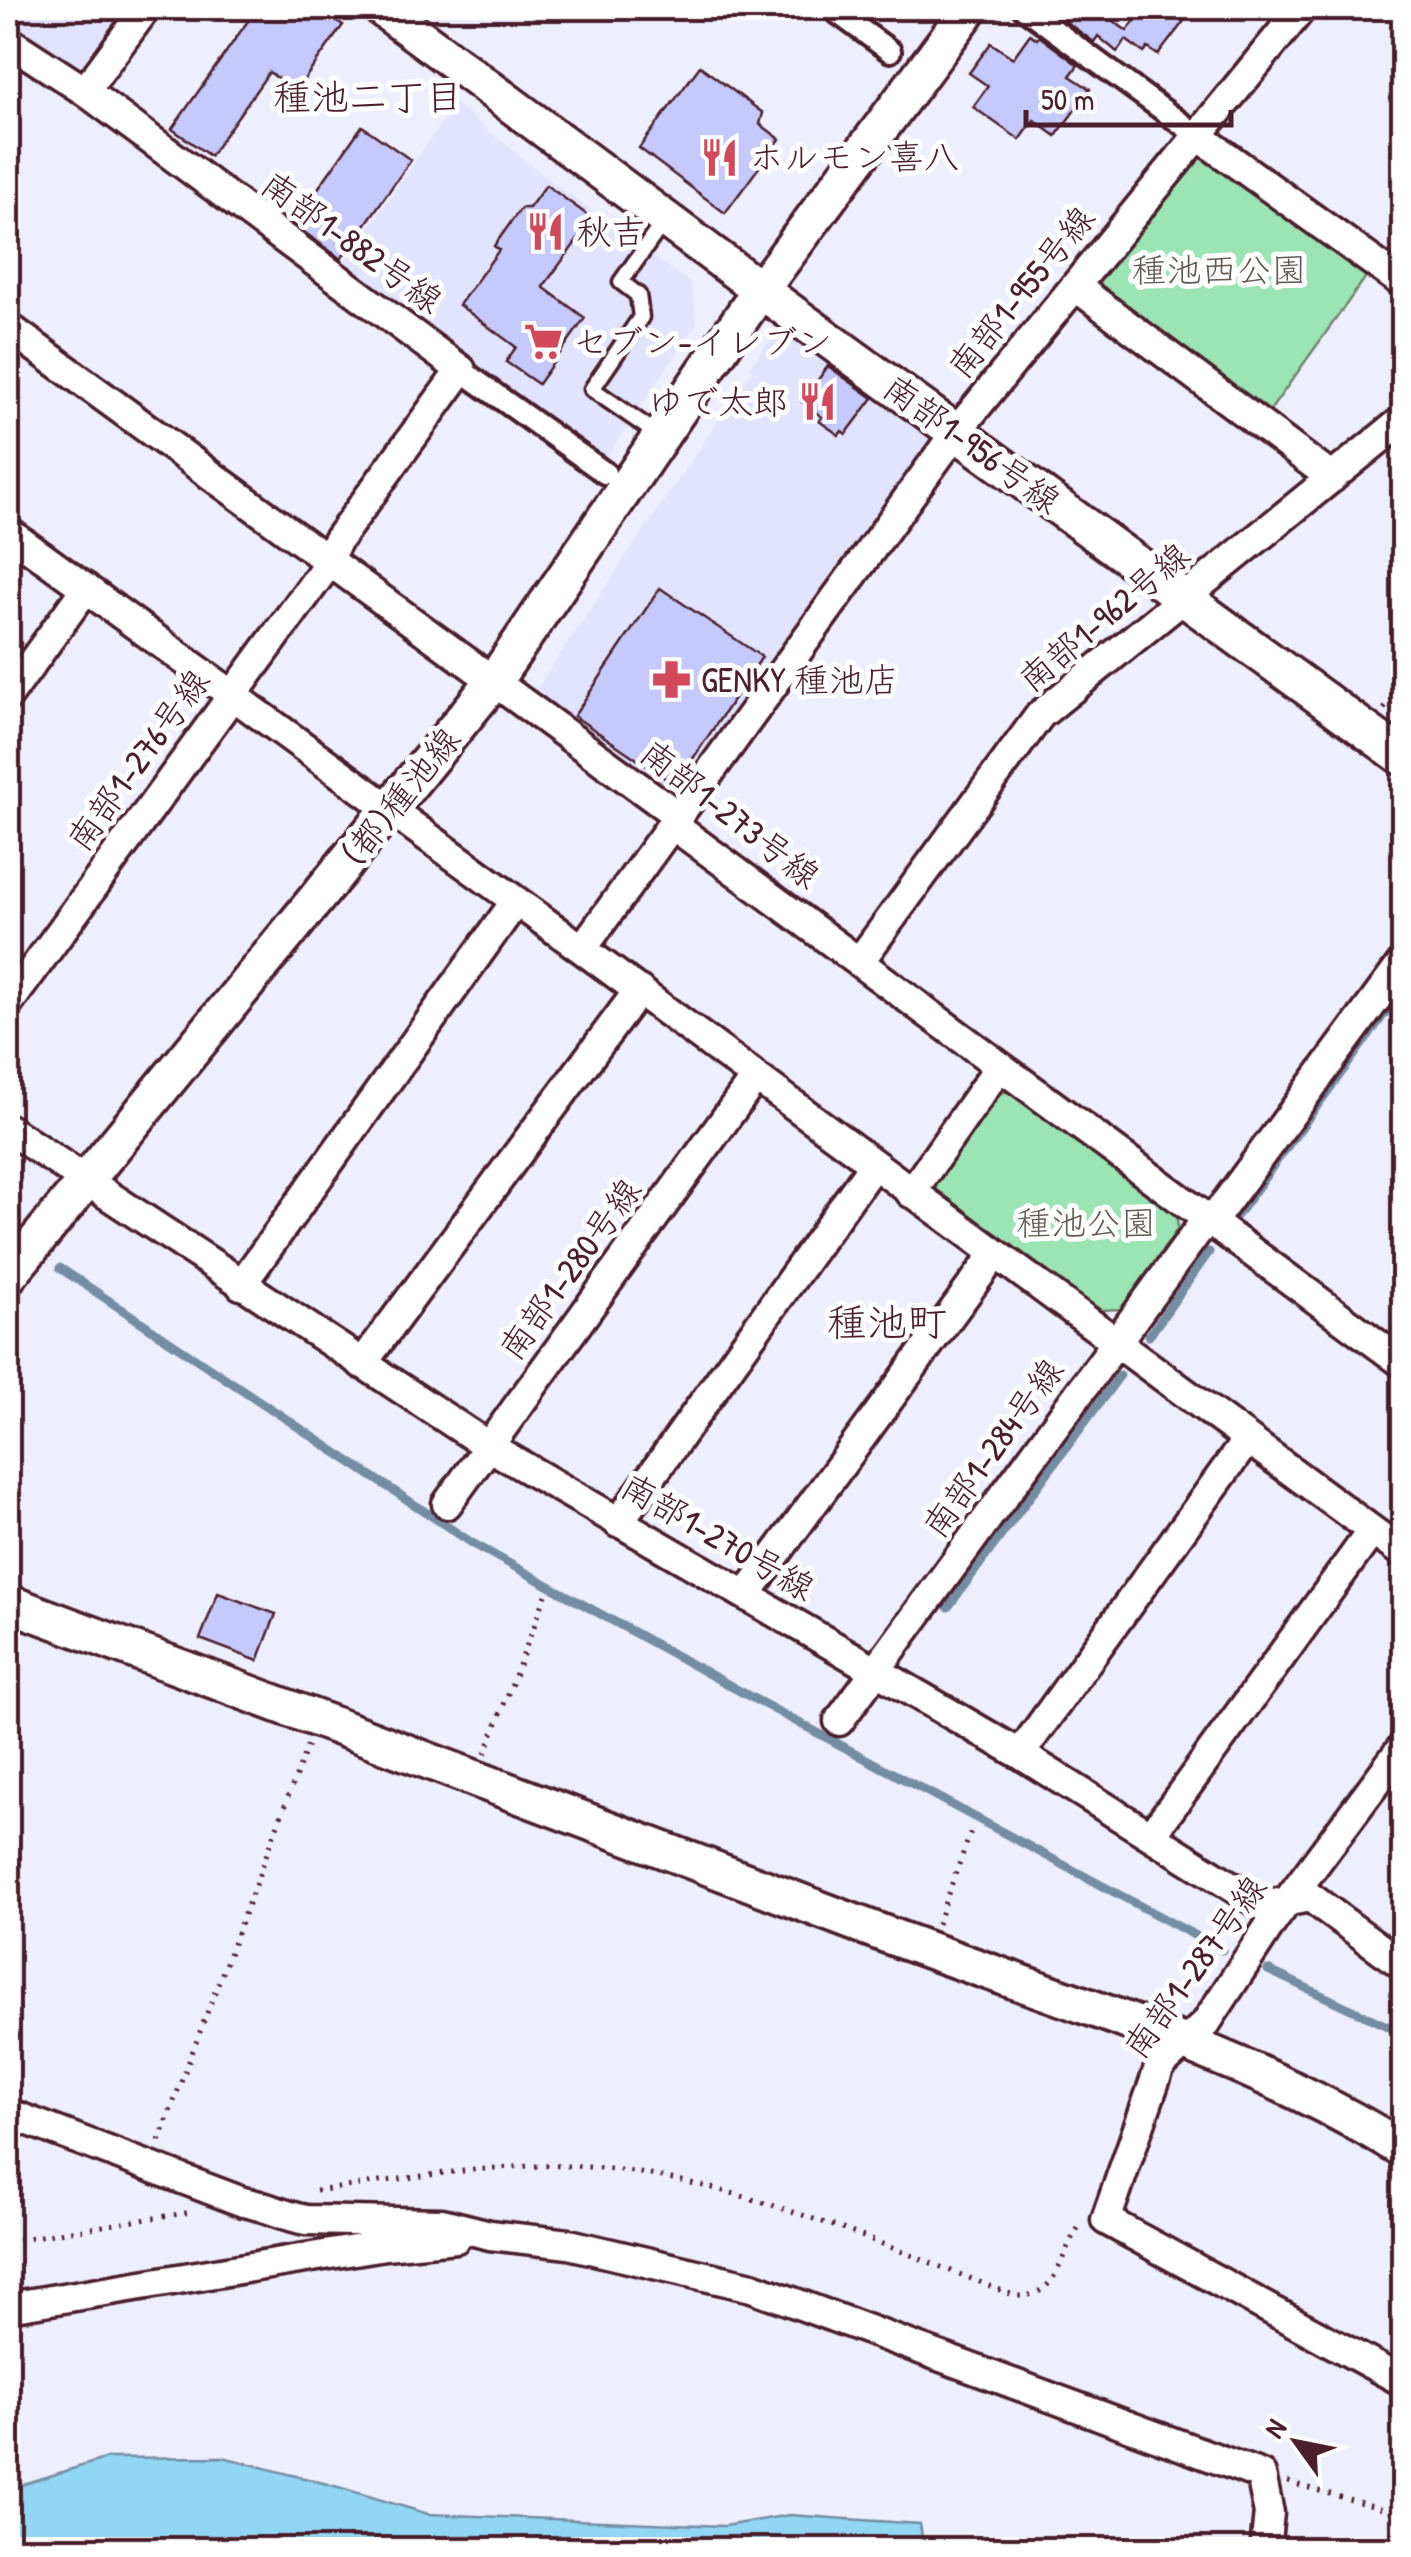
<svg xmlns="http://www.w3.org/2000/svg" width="1411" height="2557" viewBox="0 0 1411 2557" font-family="'Patrick Hand','Klee One',sans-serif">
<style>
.built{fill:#e2e4fd}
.green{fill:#9be4b3;stroke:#72826f;stroke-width:2.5}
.water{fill:#91d6f3;stroke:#758da3;stroke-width:2.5}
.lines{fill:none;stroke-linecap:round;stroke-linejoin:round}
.stream{stroke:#758da3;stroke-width:9}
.building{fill:#c5c9fb;stroke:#4a1f2b;stroke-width:2.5}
.service-casing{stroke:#4a1f2b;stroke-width:21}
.pedestrian-casing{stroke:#4a1f2b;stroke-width:28}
.minor-casing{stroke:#4a1f2b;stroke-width:35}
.tertiary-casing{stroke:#4a1f2b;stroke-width:42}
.path{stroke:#4a1f2b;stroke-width:5;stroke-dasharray:2.5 8;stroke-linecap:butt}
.service{stroke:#fff;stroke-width:14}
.pedestrian{stroke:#fff;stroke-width:20}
.minor{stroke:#fff;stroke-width:28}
.tertiary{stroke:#fff;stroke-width:35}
.labels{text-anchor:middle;stroke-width:10;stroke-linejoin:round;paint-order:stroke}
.poi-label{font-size:35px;fill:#4a1f2b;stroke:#fff;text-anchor:start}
.street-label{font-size:35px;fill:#4a1f2b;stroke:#fff}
.park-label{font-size:35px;fill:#625a54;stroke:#fff}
.neighbourhood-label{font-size:38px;fill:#4a1f2b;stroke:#fff}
.quarter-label{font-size:40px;fill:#4a1f2b;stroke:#fff}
</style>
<rect width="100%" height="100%" fill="#eeeffe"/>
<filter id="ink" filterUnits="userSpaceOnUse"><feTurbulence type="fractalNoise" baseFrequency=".01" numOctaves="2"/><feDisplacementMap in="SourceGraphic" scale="20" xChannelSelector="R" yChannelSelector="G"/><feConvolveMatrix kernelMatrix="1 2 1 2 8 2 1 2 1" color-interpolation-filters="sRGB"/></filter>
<g filter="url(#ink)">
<path class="built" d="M8,8H127L84,64L72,66L8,25Z
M455,104L547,178L691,284L697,323L606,458L342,266Z
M788,329L927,431L931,446L674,802L531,697L752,371L749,368L777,330Z"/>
<path class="green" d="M1206,156L1368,274L1269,412L1100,288L1098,277L1193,159Z
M1009,1092L1176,1212L1178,1228L1122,1309L1101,1310L937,1192L934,1173L991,1093Z"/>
<path class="water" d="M223,2457L335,2486L428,2514L724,2526L789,2515L920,2524L924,2549H8V2489L107,2458Z"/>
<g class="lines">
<path class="stream" d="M1232,1222L1404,987
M60,1268L472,1543L747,1695L1222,1950
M1149,1336L1209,1252
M948,1607L1120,1375
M1268,1970L1404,2034"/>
</g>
<path class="building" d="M257,8H318L343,25L296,91L269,72L210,156L172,129Z
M1059,8H1096L1127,31L1145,8H1194L1158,55L1148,48L1144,53L1126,40L1117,52L1098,36L1094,42L1055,14Z
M1030,34L1037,39L1039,36L1078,65L1070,76L1090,89L1056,136L1034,120L1020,140L973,107L988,86L969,73L991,43L1013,58Z
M700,66L763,113L760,124L780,139L725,213L639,148Z
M362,126L411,160L341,259L293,224Z
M546,185L593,219L543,287L585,318L538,384L506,362L516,347L459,305L499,250L494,246L521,208H529Z
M828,366L873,398L846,434L842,431L839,435L819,421L822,417L802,402Z
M660,588L762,657L675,785L574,716Z
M218,1593L276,1614L258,1661L200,1639Z"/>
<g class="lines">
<defs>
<path id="service" d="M660,436L592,389L641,317L638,295L621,282L664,221"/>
<path id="pedestrian" d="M831,8L890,51
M1024,8L1197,135
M461,370L605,473"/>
<path id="minor" d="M8,41L85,91L461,370L337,541L320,575L8,1004
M85,91L146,8
M1197,135L1404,284
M1075,286L1332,478
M8,327L670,810L681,831L1404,1364
M8,532L582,949L1404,1554
M8,696L86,588
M582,949L956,432L1302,8
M859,962L1040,715L1404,419
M8,1129L488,1446L1020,1754L1263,1906L1310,1897L1404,1966
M911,1193L999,1067
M241,1285L516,901
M362,1364L639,990
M447,1504L755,1078
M618,1523L873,1165
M746,1595L995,1254
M839,1721L1197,1232L1219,1212L1404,961
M1404,1745L1274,1919L1206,2023L1160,2066L1106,2220L1404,2382
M1020,1754L1247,1440
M1152,1834L1372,1531
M8,2113L243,2202C266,2206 284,2216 306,2220L442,2223L490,2235L569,2244L752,2287L1261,2475L1269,2513L1265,2550
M8,2307L385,2245L456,2238"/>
<path id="tertiary" d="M381,8L785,308L1404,758
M8,1276L494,681L761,289L970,8
M8,1603C300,1711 591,1823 882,1933C1057,1999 1244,2050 1404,2150"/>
</defs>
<use href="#service" class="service-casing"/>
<use href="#pedestrian" class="pedestrian-casing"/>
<use href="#minor" class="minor-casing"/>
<use href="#tertiary" class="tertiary-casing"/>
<path class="path" d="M1384,709L1404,685
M485,1754L546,1595
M937,1924L972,1829
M159,2141L308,1744
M316,2191C413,2178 514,2158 611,2169C753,2186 884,2246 1016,2296C1062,2298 1058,2251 1082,2223
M8,2241L192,2212
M1288,2482L1404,2515"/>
<use href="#service" class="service"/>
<use href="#pedestrian" class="pedestrian"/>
<use href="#minor" class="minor"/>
<use href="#tertiary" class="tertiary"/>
</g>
</g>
<defs>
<symbol id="restaurant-bare" viewBox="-9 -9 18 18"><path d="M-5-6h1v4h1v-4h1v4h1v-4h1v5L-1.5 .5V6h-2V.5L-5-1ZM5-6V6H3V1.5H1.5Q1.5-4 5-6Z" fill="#d1495b" stroke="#fff" stroke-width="2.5" paint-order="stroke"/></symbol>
<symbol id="supermarket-bare" viewBox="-9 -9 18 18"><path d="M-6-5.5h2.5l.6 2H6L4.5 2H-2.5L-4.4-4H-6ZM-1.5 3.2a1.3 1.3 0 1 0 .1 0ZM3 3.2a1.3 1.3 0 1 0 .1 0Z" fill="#d1495b" stroke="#fff" stroke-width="2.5" paint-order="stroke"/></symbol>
<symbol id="pharmacy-bare" viewBox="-9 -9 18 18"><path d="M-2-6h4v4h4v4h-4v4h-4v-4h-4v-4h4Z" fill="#d1495b" stroke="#fff" stroke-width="2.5" paint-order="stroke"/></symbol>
</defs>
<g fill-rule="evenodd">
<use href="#restaurant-bare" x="692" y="130" width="55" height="55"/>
<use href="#restaurant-bare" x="518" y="204" width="55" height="55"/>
<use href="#supermarket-bare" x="516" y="314" width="55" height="55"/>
<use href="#restaurant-bare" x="790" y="374" width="55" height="55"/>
<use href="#pharmacy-bare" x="644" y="652" width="55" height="55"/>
</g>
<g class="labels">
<g class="poi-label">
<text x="749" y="169">ホルモン喜八</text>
<text x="576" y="244">秋吉</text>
<text x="573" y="354">セブン-イレブン</text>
<text x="788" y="414" text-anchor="end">ゆで太郎</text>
<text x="701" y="692">GENKY 種池店</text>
</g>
<g class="street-label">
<text transform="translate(352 242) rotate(36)" y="12">南部1-882号線</text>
<text transform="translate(1021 292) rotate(-51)" y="12">南部1-955号線</text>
<text transform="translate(972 444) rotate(36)" y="12">南部1-956号線</text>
<text transform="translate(1104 617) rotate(-40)" y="12">南部1-962号線</text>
<text transform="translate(138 760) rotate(-54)" y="12">南部1-276号線</text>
<text transform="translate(401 796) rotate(-51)" y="12">(都)種池線</text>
<text transform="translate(730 814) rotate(38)" y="12">南部1-273号線</text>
<text transform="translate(570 1269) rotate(-54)" y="12">南部1-280号線</text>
<text transform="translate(993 1448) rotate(-54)" y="12">南部1-284号線</text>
<text transform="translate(718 1537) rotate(30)" y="12">南部1-270号線</text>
<text transform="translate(1195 1967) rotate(-54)" y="12">南部1-287号線</text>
</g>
<g class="park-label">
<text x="1219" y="282">種池西公園</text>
<text x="1086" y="1235">種池公園</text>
</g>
<g class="neighbourhood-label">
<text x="368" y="110">種池二丁目</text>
</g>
<g class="quarter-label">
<text x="887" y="1336">種池町</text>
</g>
</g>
<rect width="1411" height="2557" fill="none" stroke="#fff" stroke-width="40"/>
<rect x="20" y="20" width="1371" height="2517" fill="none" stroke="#4a1f2b" stroke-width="4" filter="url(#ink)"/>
<g transform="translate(1296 2442) rotate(303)" stroke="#ffffff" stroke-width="8" paint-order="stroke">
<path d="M0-8L18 38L0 25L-18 38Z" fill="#4a1f2b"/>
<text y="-15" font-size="28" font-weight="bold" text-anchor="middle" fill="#4a1f2b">N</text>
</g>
<path d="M1026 110v15h205v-15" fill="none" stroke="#4a1f2b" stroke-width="5"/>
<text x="1041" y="110" font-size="30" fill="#4a1f2b" stroke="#ffffff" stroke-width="8" paint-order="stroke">50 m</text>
</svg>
